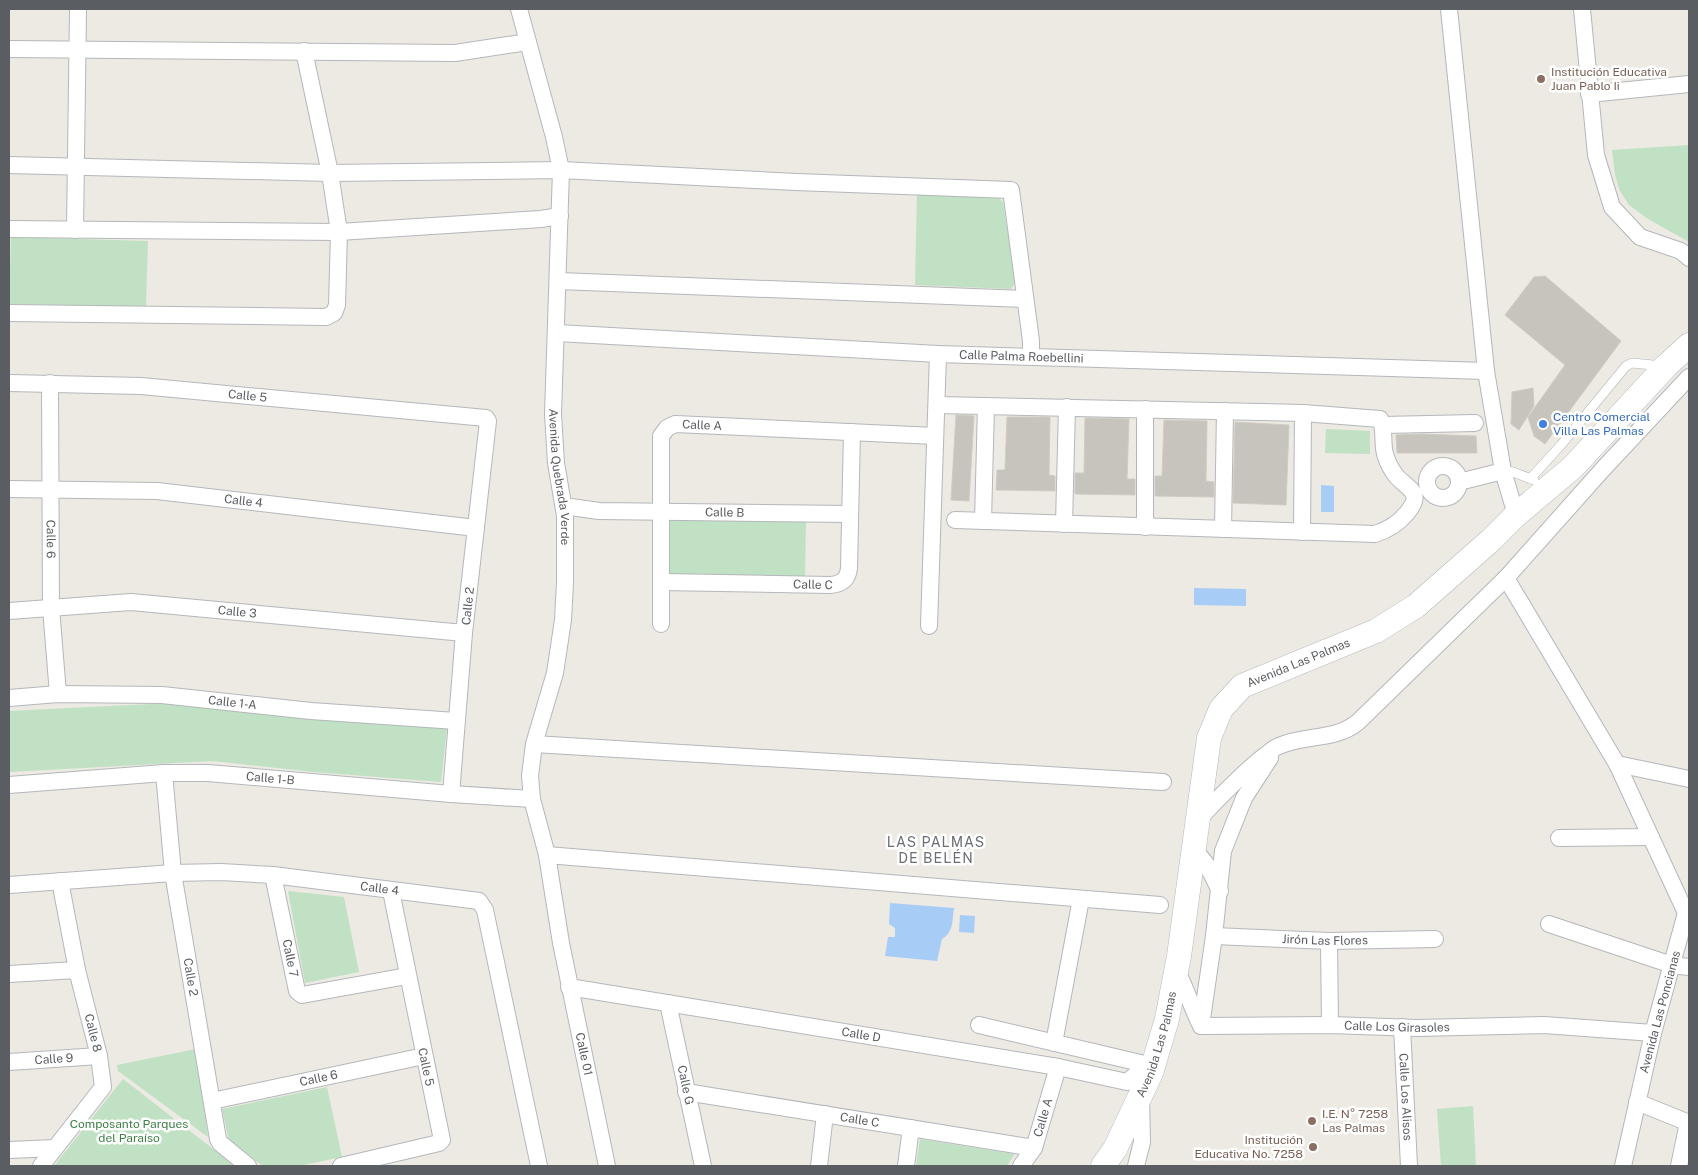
<svg xmlns="http://www.w3.org/2000/svg" width="1698" height="1175" viewBox="0 0 1698 1175" font-family="'Public Sans',sans-serif">
<style>
.green{fill:#c0e1c3}
.water{fill:#a7cdf7}
.building{fill:#c7c4be;stroke:#d0ccc1}
.lines{fill:none;stroke-linecap:round;stroke-linejoin:round}
.lane-casing{stroke:#b4b7bb;stroke-width:10}
.street-casing{stroke:#b4b7bb;stroke-width:18}
.secondary-casing{stroke:#b5b8bd;stroke-width:25}
.lane{stroke:#fff;stroke-width:9}
.street{stroke:#fff;stroke-width:16}
.secondary{stroke:#fff;stroke-width:24}
.education-dot{fill:#8d6e63;stroke:#fff;stroke-width:2}
.shop-dot{fill:#3f7fe0;stroke:#fff;stroke-width:2}
.labels{text-anchor:middle;stroke-width:5;stroke-linejoin:round;paint-order:stroke}
.education-label{font-size:12px;fill:#785e54;stroke:#fff;text-anchor:start}
.street-label{font-size:12px;fill:#5a5d61;stroke:#fff}
.shop-label{font-size:12px;fill:#366cbe;stroke:#fff;text-anchor:start}
.park-label{font-size:12px;fill:#3c7f45;stroke:#fff}
.neighbourhood-label{font-size:14px;letter-spacing:1px;fill:#6b6e73;stroke:#fff}
</style>
<rect width="100%" height="100%" fill="#eceae2"/>
<path class="green" d="M1689,145V242L1648,219L1629,205L1620,191L1615,175L1612,150Z
M917,194L998,197L1003,202L1016,282L1011,289L915,285Z
M11,237L148,241L146,307L9,304Z
M1326,429L1370,431V454L1325,453Z
M669,519L806,521L805,579L668,577Z
M172,703L447,728L441,782L314,772L213,761L9,772V711Z
M288,891L344,897L359,972L305,983Z
M196,1049L208,1137L118,1071L117,1065Z
M123,1079L235,1166H54Z
M327,1087L342,1157L299,1166H263L229,1141L222,1109Z
M1473,1106L1476,1166H1441L1437,1109Z
M920,1139L1014,1154V1155L1007,1166H916Z"/>
<path class="water" d="M1321,485L1334,486V512H1321Z
M1194,588L1246,589V606L1194,605Z
M890,903L954,908C952,921 954,932 942,939L937,961L885,956L888,937H895V928L889,924Z
M960,915L975,916L974,933L959,932Z"/>
<path class="building" d="M1545,276L1621,341L1545,444L1534,436L1528,417L1565,365L1505,315L1534,277Z
M1533,388L1534,406L1519,430L1511,424L1512,392Z
M956,415L974,416L969,501L951,500Z
M1007,417H1050L1049,475L1055,476V491L996,490L997,470H1005Z
M1085,418L1129,419L1127,479H1135V495L1075,494V473H1084Z
M1164,420L1207,421L1206,481L1214,482V497L1155,496V476H1162Z
M1235,422L1289,425L1286,505L1233,503Z
M1421,434L1476,436L1477,453H1397L1396,435Z"/>
<g class="lines">
<defs>
<path id="lane" d="M1503,471L1513,472L1534,480
M1530,479L1561,445L1626,366L1632,363L1663,366"/>
<g id="street">
<path id="s1" d="M519,9L554,137L561,170L553,414L556,463L565,516V582L563,620L555,673L534,744L530,776L532,799L547,855L561,943L607,1166"/>
<path d="M1449,9L1486,371L1503,471L1516,515"/>
<path d="M1582,9L1596,155L1612,207L1640,237L1681,251L1689,258"/>
<path d="M9,49L455,53L528,42"/>
<path d="M1589,94L1689,84"/>
<path d="M9,165L330,173L561,170L796,182L1011,190L1031,341V357"/>
<path d="M9,229L339,232L541,219L560,216"/>
<path d="M75,230L78,9"/>
<path d="M559,281L1024,299"/>
<path d="M9,313L326,317L334,313L337,305L339,232L330,173L304,51"/>
<path id="s2" d="M557,333L938,354L1486,371"/>
<path id="s3" d="M9,383L141,386L486,418L488,421L464,633L451,794"/>
<path id="s4" d="M50,383L51,608L58,694"/>
<path d="M937,405L1303,413L1380,419C1386,430 1381,445 1386,457C1388,463 1393,472 1397,477C1411,491 1423,493 1407,513C1398,524 1388,530 1375,534L955,520"/>
<path d="M1383,425L1475,423"/>
<circle cx="1443" cy="482" r="16"/>
<path d="M1459,482L1503,471"/>
<path id="s5" d="M9,489L157,491L476,528"/>
<path id="s6" d="M564,506L599,511L850,514"/>
<path d="M983,521L986,406"/>
<path d="M1064,524L1067,407"/>
<path d="M1145,527V409"/>
<path d="M1223,529L1225,411"/>
<path d="M1302,532L1303,413"/>
<path d="M1506,578L1617,764L1686,913L1653,1033L1623,1166"/>
<path id="s7" d="M661,582L830,585C842,584 848,579 849,568L852,432"/>
<path id="s8" d="M9,611L131,602L464,633"/>
<path id="s9" d="M661,624V436L667,428L675,424L935,436"/>
<path d="M929,626L938,354"/>
<path id="s10" d="M9,698L58,694L162,695L311,711L456,721"/>
<path d="M534,744L1163,782"/>
<path d="M1617,764L1689,779"/>
<path id="s11" d="M164,773L173,873L218,1139L220,1143L248,1166"/>
<path id="s12" d="M9,785L164,773H208L451,794L532,799"/>
<path d="M1197,821C1218,799 1239,776 1263,757C1268,754 1273,748 1279,746C1305,734 1335,741 1358,722L1506,578L1603,469L1689,377"/>
<path d="M1559,838L1651,837"/>
<path d="M1194,849L1207,865L1220,891"/>
<path d="M547,855L1160,905"/>
<path id="s13" d="M273,875L297,991L302,995L407,976"/>
<path id="s14" d="M9,885L173,873L221,872L273,875L479,901L485,910L539,1166"/>
<path d="M1549,924L1672,965L1689,967"/>
<path id="s15" d="M1214,936L1329,941L1435,939"/>
<path d="M1329,941L1330,1025"/>
<path id="s16" d="M1177,971C1186,989 1192,1008 1201,1026L1330,1025L1417,1028L1544,1025L1653,1033"/>
<path d="M9,974L77,970"/>
<path id="s17" d="M569,987L1058,1067L1127,1082L1147,1065"/>
<path id="s18" d="M668,1003L703,1166"/>
<path d="M979,1025L1153,1066"/>
<path d="M1201,1026L1214,936L1223,851L1244,798L1270,758"/>
<path id="s19" d="M1402,1027L1409,1166"/>
<path d="M1054,1043L1081,899"/>
<path id="s20" d="M9,1062L99,1056"/>
<path id="s21" d="M686,1092L1034,1148"/>
<path id="s22" d="M212,1101L424,1056"/>
<path d="M1637,1102L1689,1123"/>
<path d="M9,1150L55,1148"/>
<path d="M41,1166L103,1087L99,1056L77,970L60,881"/>
<path d="M341,1166L439,1143L442,1140L391,891"/>
<path d="M819,1166L825,1114"/>
<path d="M906,1166L911,1128"/>
<path id="s23" d="M1021,1166L1034,1148L1058,1067"/>
<path d="M1136,1166L1142,1142L1141,1097"/>
<path d="M1679,1166L1688,1123"/>
</g>
<g id="secondary">
<path id="s24" d="M1103,1166L1115,1149L1151,1073L1167,1019L1179,956L1209,738L1221,709L1242,686L1376,631L1416,606L1491,540L1516,515L1573,467L1666,366L1689,345"/>
</g>
</defs>
<use href="#lane" class="lane-casing"/>
<use href="#street" class="street-casing"/>
<use href="#secondary" class="secondary-casing"/>
<use href="#lane" class="lane"/>
<use href="#street" class="street"/>
<use href="#secondary" class="secondary"/>
</g>
<g class="education-dot">
<circle cx="1541" cy="79" r="5"/>
<circle cx="1312" cy="1121" r="5"/>
<circle cx="1313" cy="1147" r="5"/>
</g>
<circle class="shop-dot" cx="1543" cy="424" r="5"/>
<g class="labels">
<g class="education-label">
<text x="1551" y="76">Institución Educativa<tspan x="1551" dy="14">Juan Pablo Ii</tspan></text>
<text x="1322" y="1118">I.E. N° 7258<tspan x="1322" dy="14">Las Palmas</tspan></text>
<text x="1303" y="1144" text-anchor="end">Institución<tspan x="1303" dy="14">Educativa No. 7258</tspan></text>
</g>
<g class="street-label">
<text dy="4" stroke="none"><textPath href="#s2" startOffset="465">Calle Palma Roebellini</textPath></text>
<text dy="4" stroke="none"><textPath href="#s3" startOffset="239">Calle 5</textPath></text>
<text dy="4" stroke="none"><textPath href="#s9" startOffset="234">Calle A</textPath></text>
<text dy="4" stroke="none"><textPath href="#s1" startOffset="474">Avenida Quebrada Verde</textPath></text>
<text dy="4" stroke="none"><textPath href="#s5" startOffset="235">Calle 4</textPath></text>
<text dy="4" stroke="none"><textPath href="#s6" startOffset="161">Calle B</textPath></text>
<text dy="4" stroke="none"><textPath href="#s4" startOffset="156">Calle 6</textPath></text>
<text dy="4" stroke="none"><textPath href="#s7" startOffset="152">Calle C</textPath></text>
<text transform="translate(468 606) rotate(-84)" y="4">Calle 2</text>
<text dy="4" stroke="none"><textPath href="#s8" startOffset="229">Calle 3</textPath></text>
<text dy="4" stroke="none"><textPath href="#s24" startOffset="569">Avenida Las Palmas</textPath></text>
<text dy="4" stroke="none"><textPath href="#s10" startOffset="224">Calle 1-A</textPath></text>
<text dy="4" stroke="none"><textPath href="#s12" startOffset="262">Calle 1-B</textPath></text>
<text dy="4" stroke="none"><textPath href="#s14" startOffset="372">Calle 4</textPath></text>
<text dy="4" stroke="none"><textPath href="#s15" startOffset="111">Jirón Las Flores</textPath></text>
<text dy="4" stroke="none"><textPath href="#s13" startOffset="85">Calle 7</textPath></text>
<text dy="4" stroke="none"><textPath href="#s11" startOffset="206">Calle 2</textPath></text>
<text transform="translate(1660 1012) rotate(-75)" y="4">Avenida Las Poncianas</text>
<text dy="4" stroke="none"><textPath href="#s16" startOffset="256">Calle Los Girasoles</textPath></text>
<text transform="translate(93 1033) rotate(76)" y="4">Calle 8</text>
<text dy="4" stroke="none"><textPath href="#s17" startOffset="296">Calle D</textPath></text>
<text dy="4" stroke="none"><textPath href="#s24" startOffset="134">Avenida Las Palmas</textPath></text>
<text dy="4" stroke="none"><textPath href="#s1" startOffset="1061">Calle 01</textPath></text>
<text dy="4" stroke="none"><textPath href="#s20" startOffset="45">Calle 9</textPath></text>
<text transform="translate(426 1067) rotate(78)" y="4">Calle 5</text>
<text dy="4" stroke="none"><textPath href="#s22" startOffset="109">Calle 6</textPath></text>
<text dy="4" stroke="none"><textPath href="#s18" startOffset="84">Calle G</textPath></text>
<text dy="4" stroke="none"><textPath href="#s19" startOffset="70">Calle Los Alisos</textPath></text>
<text dy="4" stroke="none"><textPath href="#s23" startOffset="54">Calle A</textPath></text>
<text dy="4" stroke="none"><textPath href="#s21" startOffset="176">Calle C</textPath></text>
</g>
<g class="shop-label">
<text x="1553" y="421">Centro Comercial<tspan x="1553" dy="14">Villa Las Palmas</tspan></text>
</g>
<g class="park-label">
<text x="129" y="1128">Composanto Parques<tspan x="129" dy="14">del Paraíso</tspan></text>
</g>
<g class="neighbourhood-label">
<text x="936" y="847">LAS PALMAS<tspan x="936" dy="16">DE BELÉN</tspan></text>
</g>
</g>
<rect width="1698" height="1175" fill="none" stroke="#5a5d61" stroke-width="20"/>
</svg>
